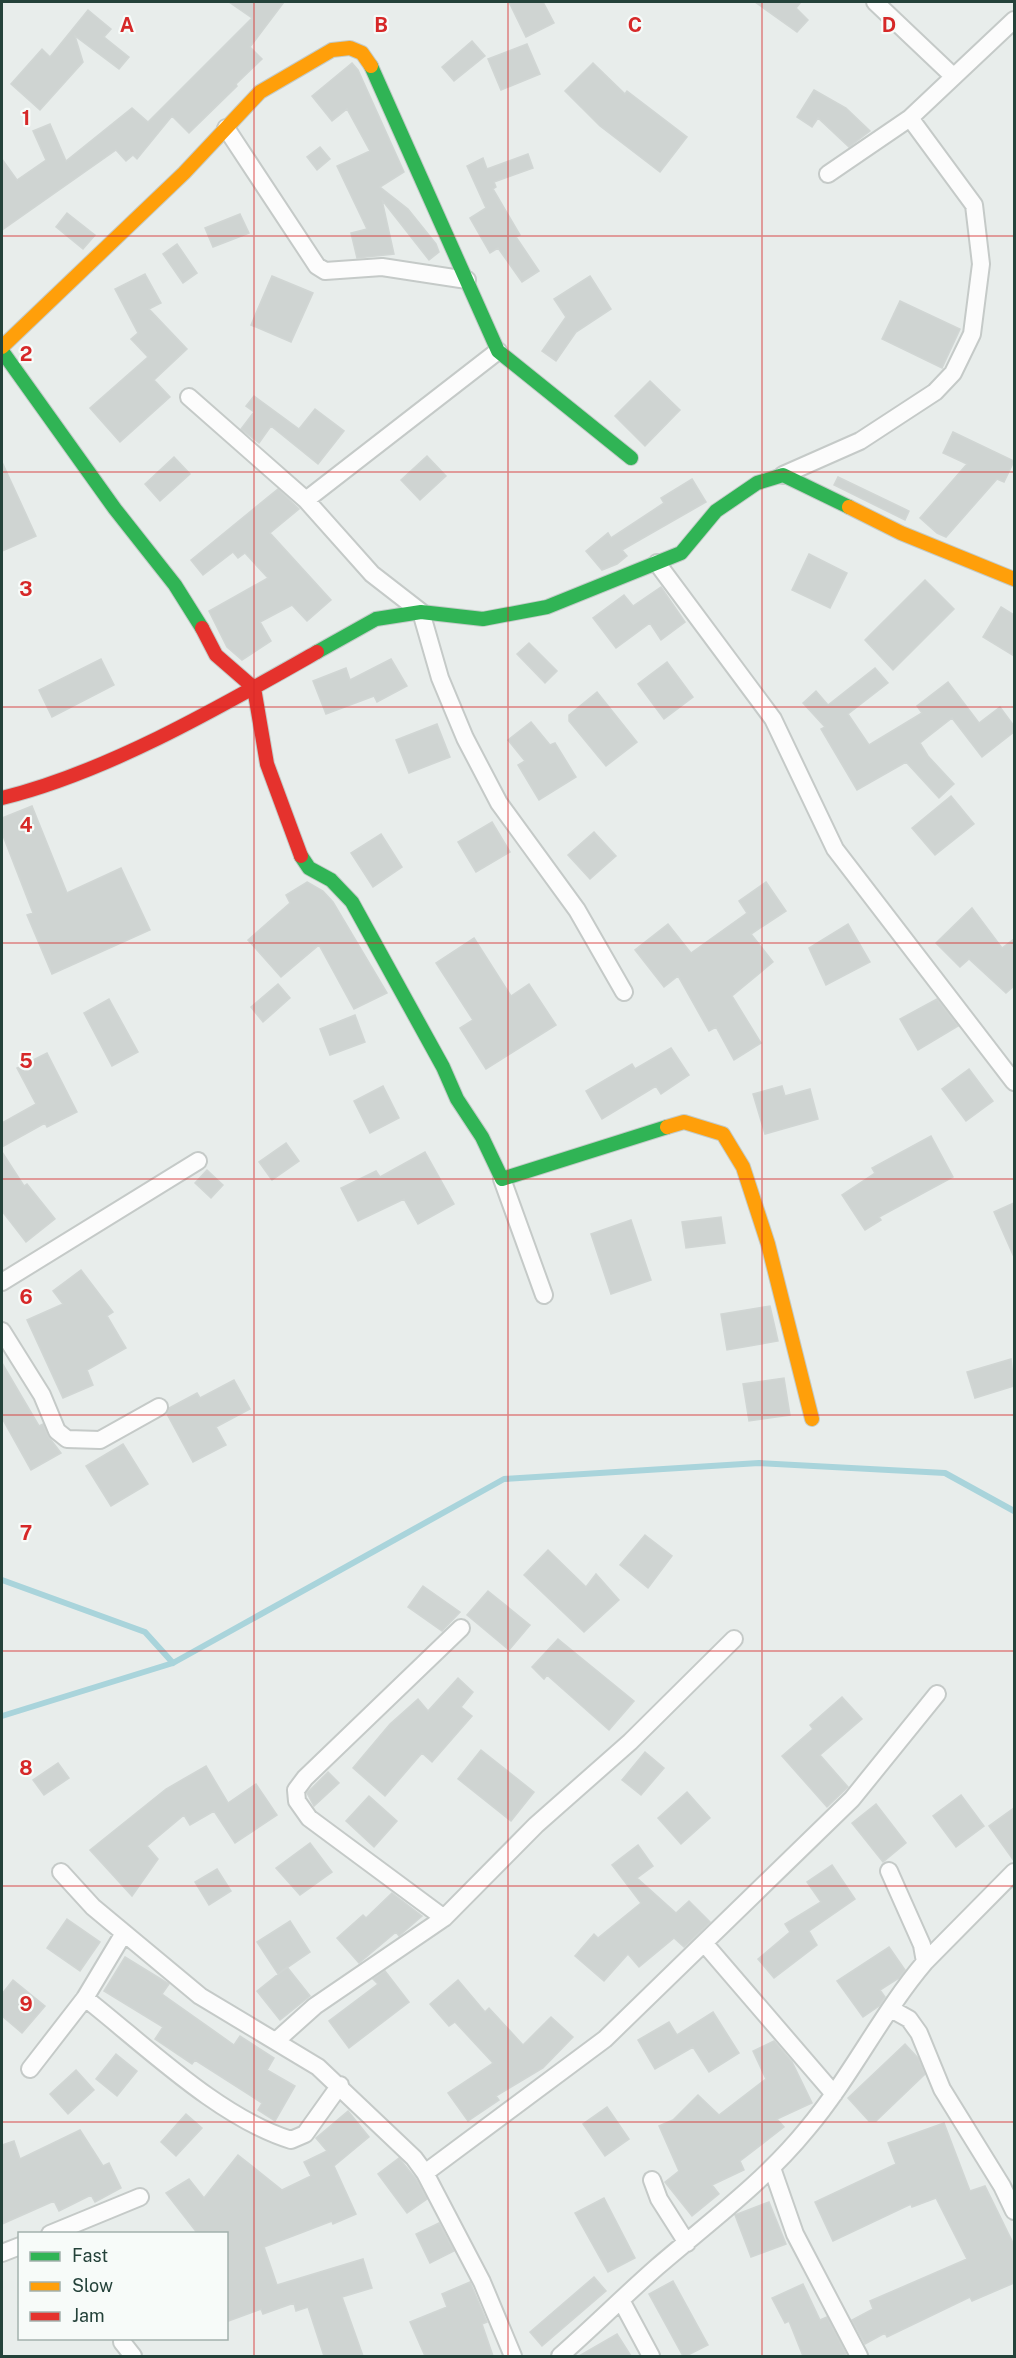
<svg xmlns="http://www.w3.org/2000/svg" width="1016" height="2358" viewBox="0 0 1016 2358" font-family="'Public Sans',sans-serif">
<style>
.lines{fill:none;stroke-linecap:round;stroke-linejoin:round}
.stream{stroke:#a9d4db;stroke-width:6}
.building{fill:#cfd4d2;stroke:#d1d6d4;stroke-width:1.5}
.street-casing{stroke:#c5cac8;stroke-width:20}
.fast-casing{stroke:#c3cbc8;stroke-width:16}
.slow-casing{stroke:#c3cbc8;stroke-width:16}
.jam-casing{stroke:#c3cbc8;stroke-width:16}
.street{stroke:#fcfcfc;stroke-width:16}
.fast{stroke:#30b455;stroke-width:14}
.slow{stroke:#ff9f0a;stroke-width:14}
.jam{stroke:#e5322d;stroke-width:14}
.grid{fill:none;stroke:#d62828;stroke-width:1.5;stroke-opacity:0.55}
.grid-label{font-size:20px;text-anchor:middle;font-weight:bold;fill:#d62828;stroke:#f7fbf9;stroke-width:4.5;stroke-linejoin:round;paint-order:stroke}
</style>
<rect width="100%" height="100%" fill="#e8edeb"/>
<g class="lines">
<path class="stream" d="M2,1580L145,1632L173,1663
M2,1716L173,1663L504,1479L759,1463L945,1473L1014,1511"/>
</g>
<path class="building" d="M229,2H284L250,47L262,59L236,84L237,86L189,133L172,116L137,159L133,155L126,161L116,150L2,230V159L17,180L46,160L33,131L50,124L66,161L132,108L148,122L252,18Z
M509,2H543L554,23L526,37Z
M755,2H801L796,8L808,20L797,32Z
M88,10L111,29L104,37L129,57L119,69L75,36L83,62L40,110L11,84L42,49L50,57Z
M472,41L485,56L454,81L442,67Z
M527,44L540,74L501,90L488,59Z
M352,63L358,70L404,172L380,187L408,209L436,244L439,252L429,260L382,200L394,254L357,258L351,233L367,229L337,166L370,151L347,109L332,121L312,96Z
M593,63L625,94L627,91L687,137L660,172L600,126L565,91Z
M814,90L846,108L870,131L849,147L818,118L812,127L797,117Z
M320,147L330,159L317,170L307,157Z
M528,154L533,168L494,182L496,187L493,189L520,235L516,237L539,271L522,282L498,248L490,253L470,218L486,208L467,166L483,158L487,169Z
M67,213L95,235L83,249L56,227Z
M240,214L249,233L213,247L205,228Z
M177,244L197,273L183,283L163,254Z
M145,274L161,303L149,309L187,349L154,380L170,397L120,442L90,408L148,357L131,339L138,333L115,289Z
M272,276L313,293L291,342L251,325Z
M590,276L611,309L576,332L556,361L542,351L566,317L554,299Z
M900,301L960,329L942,368L882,339Z
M650,381L680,410L645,446L615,416Z
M254,396L299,429L315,409L344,431L318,464L271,426L259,443L241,429L254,412L246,406Z
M953,432L1014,461L1004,482L997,479L946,537L937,533L920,518L967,464L943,453Z
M427,456L446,476L420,500L401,480Z
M174,457L190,474L160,501L145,484Z
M2,462L36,536L2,551Z
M838,477L909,511L905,520L834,485Z
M692,479L706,502L622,550L627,556L617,564L602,570L586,551L608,533L611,538L664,503L661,498Z
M278,489L299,509L270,533L331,600L307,621L292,605L260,622L271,641L242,660L227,647L209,611L268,578L245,553L238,558L233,552L203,575L191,560Z
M809,554L847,573L830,608L792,590Z
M925,580L954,609L893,670L865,640Z
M661,587L685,622L661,640L650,623L616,648L593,618L624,595L633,606Z
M1001,607L1014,615V656L983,637Z
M529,643L557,671L545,683L517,654Z
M101,659L114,685L52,717L39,690Z
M391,659L407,686L377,702L374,696L326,714L313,681L346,668L350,680Z
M667,662L693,697L664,719L638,684Z
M875,668L888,683L848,714L869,745L922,713L917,706L948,682L979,723L1000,707L1014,726V732L982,757L952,718L920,743L928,756L954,784L939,798L906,762L857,790L821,729L825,727L803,703L816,691L828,705Z
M597,692L637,742L606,766L569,721V715Z
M531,722L550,745L555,743L576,777L539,800L518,765L525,761L508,740Z
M437,724L450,757L409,773L396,740Z
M951,796L974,824L935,855L912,828Z
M32,806L67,893L121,868L150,930L52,974L27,915L33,913L2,833V818Z
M492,822L510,852L476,872L458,842Z
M594,832L616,856L590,879L568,855Z
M381,834L402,867L373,887L351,853Z
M307,882L323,891L333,902L387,993L354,1009L319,945L281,977L248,940L290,903L286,895Z
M766,882L786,911L751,934L773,962L732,996L761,1043L734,1060L716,1027L709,1031L678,976L664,987L635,950L668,924L691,953L747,913L739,901Z
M972,908L1002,948L1014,939V986L1006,993L969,959L960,967L936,943Z
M848,924L870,962L826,985L809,948Z
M474,938L511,996L529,984L556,1025L486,1069L460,1028L473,1020L436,963Z
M278,984L290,998L263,1022L251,1007Z
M109,999L138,1052L112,1066L84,1013Z
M937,999L958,1026L918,1050L900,1019Z
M355,1015L365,1042L330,1055L320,1029Z
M671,1048L689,1075L661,1094L656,1086L602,1119L586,1091L632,1064L635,1069Z
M47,1053L77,1112L47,1127L45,1123L2,1147V1123L36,1104L17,1068Z
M969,1069L993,1101L966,1121L942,1089Z
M383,1086L399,1118L370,1133L354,1101Z
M782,1086L785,1096L810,1089L818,1119L765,1134L753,1094Z
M931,1136L953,1177L879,1217L881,1220L865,1230L842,1195L875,1173L872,1168Z
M286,1143L299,1161L272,1180L259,1162Z
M2,1152L24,1186L27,1184L55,1219L26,1242L2,1211Z
M425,1152L454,1204L418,1224L404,1199L358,1221L341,1188L376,1171L380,1177Z
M207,1170L223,1185L211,1198L195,1183Z
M1014,1203V1257L994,1212Z
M721,1217L725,1243L686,1248L682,1222Z
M631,1220L651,1280L611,1294L591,1234Z
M81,1270L113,1312L107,1316L126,1348L87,1370L93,1385L63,1398L27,1320L63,1304L53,1291Z
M770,1306L778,1341L727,1350L721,1314Z
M1011,1359L1014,1386L975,1398L967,1372Z
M2,1363L39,1426L43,1424L48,1436L61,1453L31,1470L2,1418Z
M784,1378L790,1415L749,1421L743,1384Z
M234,1380L250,1409L216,1427L226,1445L193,1462L167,1414L169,1408L197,1393L200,1398Z
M123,1444L148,1484L111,1506L86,1466Z
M645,1535L672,1556L648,1588L620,1565Z
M548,1550L586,1587L596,1574L619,1600L584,1632L524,1575Z
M423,1586L460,1612L442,1631L408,1607Z
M488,1591L530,1625L509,1650L467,1615Z
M558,1639L634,1701L609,1730L547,1675L544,1679L532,1667Z
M458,1678L473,1692L461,1707L472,1716L432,1762L422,1753L385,1796L353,1768L390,1724L418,1699L428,1711Z
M842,1697L862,1719L820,1755L848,1787L827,1807L782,1756L813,1729L810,1725Z
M481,1750L534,1792L511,1821L458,1779Z
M645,1752L664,1768L641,1795L622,1780Z
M58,1763L69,1778L44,1795L33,1780Z
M206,1766L228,1803L256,1784L277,1815L235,1843L214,1811L190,1825L184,1815L147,1846L158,1859L132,1896L90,1850L166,1789Z
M328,1772L339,1783L314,1806L307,1793Z
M687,1792L710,1818L681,1844L658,1818Z
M961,1795L984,1826L956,1847L933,1816Z
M369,1796L397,1821L374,1847L346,1821Z
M876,1804L906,1843L883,1862L852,1823Z
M1014,1808V1861L989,1826Z
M310,1843L332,1872L300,1895L276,1868Z
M638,1845L653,1866L637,1878L676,1913L689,1901L710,1922L684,1947L674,1938L639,1967L628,1954L604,1981L575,1956L594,1934L598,1938L641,1903L612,1865Z
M832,1865L855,1899L809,1931L817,1945L774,1978L758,1959L790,1932L785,1924L821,1902L807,1882Z
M217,1869L231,1891L209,1905L195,1882Z
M392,1893L422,1916L399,1936L396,1932L359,1963L337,1938L363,1915L366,1918Z
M67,1919L100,1942L80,1971L47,1948Z
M290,1921L310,1952L278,1974L257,1942Z
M889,1947L905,1970L899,1978L880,1990L885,1997L879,2006L863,2017L837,1981Z
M125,1957L169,1984L162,1994L234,2045L240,2036L274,2058L267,2070L295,2086L275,2121L258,2110L262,2103L195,2060L192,2064L155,2039L163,2027L104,1991Z
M287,1967L310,1996L280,2020L257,1991Z
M385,1971L409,2002L349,2048L329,2021L378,1984L373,1979Z
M13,1980L45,2006L22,2033L2,2016V1994Z
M458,1980L485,2012L489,2008L523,2045L551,2017L573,2037L543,2068L496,2096L499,2100L468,2121L448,2093L493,2063L455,2022L449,2026L430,2004Z
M713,2012L739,2053L709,2072L693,2047L655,2069L638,2040L669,2022L677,2035Z
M774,2041L792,2062L812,2103L777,2119L784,2127L740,2161L744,2170L712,2185L719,2194L692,2216L665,2182L679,2171L659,2126L673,2120L698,2095L719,2115L766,2079L753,2051Z
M905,2044L918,2058L925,2074L876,2121H869L848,2098Z
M116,2054L137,2071L117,2096L96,2079Z
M76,2070L94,2090L68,2114L50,2094Z
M607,2107L629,2139L605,2156L583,2124Z
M348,2111L369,2137L334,2166L356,2214L333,2224L332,2221L264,2247L277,2285L363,2259L372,2288L342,2297L363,2356H324L308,2307L296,2311L294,2303L263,2314L261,2309L226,2322V2234H198L166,2193L189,2179L204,2198L238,2155L282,2190L311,2176L304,2162L327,2151L316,2138Z
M186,2114L202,2128L176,2156L161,2142Z
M944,2123L970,2191L985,2186L1014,2245V2283L972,2301L970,2297L887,2337L885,2333L865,2344L852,2320L873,2309L870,2301L967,2259L936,2198L912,2207L911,2204L833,2241L815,2202L896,2164L888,2143Z
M80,2130L103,2166L109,2163L121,2188L95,2202L91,2195L59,2211L54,2201L2,2224V2145L14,2141L20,2159Z
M399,2158L416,2179L427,2199L407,2213L378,2174Z
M604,2198L635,2258L608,2272L575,2213Z
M769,2202L786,2244L751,2257L735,2215Z
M439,2223L454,2251L430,2263L416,2234Z
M594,2277L606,2291L542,2346L530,2332Z
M673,2281L708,2345L686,2356H683L649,2294Z
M470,2282L487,2322L482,2324L493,2356H425L410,2322L447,2307L442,2294Z
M803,2284L820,2320L827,2317L846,2354L839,2356H803L789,2321L785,2323L772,2298Z
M617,2334L631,2356H579Z"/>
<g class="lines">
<defs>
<path id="street" d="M875,2L953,76
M226,128L317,266L325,271L382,267L467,280
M828,174L910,118L1014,20
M189,397L306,500L372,574L421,612L440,678L465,738L499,803L577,910L624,992
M783,475L860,441L935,392L953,373L972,334L981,264L974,205L910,118
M306,500L498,351
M657,563L773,719L835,849L1014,1082
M502,1179L544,1295
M2,1282L198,1161
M2,1331L42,1395L57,1431L67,1439L100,1440L159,1407
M61,1872L93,1907L200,1996L318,2067L414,2158L425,2173L482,2282L513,2356
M444,1918L309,1818L297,1801L296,1790L305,1778L461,1628
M704,1943L834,2094
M925,1962L1014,1872
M85,1998L124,1933
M891,2009L909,2019L919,2033L942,2089L1002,2186L1014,2211
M276,2041L315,2006L444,1918L536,1825L630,1742L734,1639
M30,2069L85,1998C145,2045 219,2118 291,2140L305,2134L340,2085
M772,2168L795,2234L859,2356
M425,2173L605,2039L852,1799L937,1694
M652,2180L659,2199L687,2243
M50,2234L140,2197
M2,2253L20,2246
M622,2302L651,2356
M122,2342L133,2356
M560,2356C593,2327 624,2296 657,2267C708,2223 764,2182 807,2129C851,2077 881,2014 925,1962L922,1945L889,1871"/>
<path id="fast" d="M371,66L498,351L631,458
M2,351L115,509L175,585L202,628
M317,652L376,619L421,612L483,619L547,607L681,553L716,511L757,483L783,475L849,507
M301,856L309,868L331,880L352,902L443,1067L457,1099L482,1137L502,1179L667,1127"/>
<path id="slow" d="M2,347L184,173L260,92L332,50L350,48L362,53L371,66
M849,507L901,533L1014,579
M667,1127L684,1122L723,1134L743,1167L768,1244L812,1419"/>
<path id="jam" d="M202,628L216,655L254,688L267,764L301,856
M2,798C108,772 222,706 317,652"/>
</defs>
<use href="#street" class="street-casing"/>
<use href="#fast" class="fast-casing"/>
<use href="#slow" class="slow-casing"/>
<use href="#jam" class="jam-casing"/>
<use href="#street" class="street"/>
<use href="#fast" class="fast"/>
<use href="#slow" class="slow"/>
<use href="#jam" class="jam"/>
</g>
<path class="grid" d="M254,2V2356M508,2V2356M762,2V2356M2,236H1014M2,472H1014M2,707H1014M2,943H1014M2,1179H1014M2,1415H1014M2,1651H1014M2,1886H1014M2,2122H1014"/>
<g class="grid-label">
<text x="127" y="32">A</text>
<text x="381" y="32">B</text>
<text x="635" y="32">C</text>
<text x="889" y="32">D</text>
<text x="26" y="125">1</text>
<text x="26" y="361">2</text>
<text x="26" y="596">3</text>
<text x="26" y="832">4</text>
<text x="26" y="1068">5</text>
<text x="26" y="1304">6</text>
<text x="26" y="1540">7</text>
<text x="26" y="1775">8</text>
<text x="26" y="2011">9</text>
</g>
<rect width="1016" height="2358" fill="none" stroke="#24423a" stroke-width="6"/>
<rect x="18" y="2232" width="210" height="108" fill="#f7fbf9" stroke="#a3b1ad" stroke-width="1.5"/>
<rect x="30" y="2252" width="30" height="9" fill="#30b455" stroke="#a3b1ad" stroke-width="1.5"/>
<text x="72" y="2262" font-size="18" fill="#24423a">Fast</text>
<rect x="30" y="2282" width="30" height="9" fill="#ff9f0a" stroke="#a3b1ad" stroke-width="1.5"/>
<text x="72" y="2292" font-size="18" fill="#24423a">Slow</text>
<rect x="30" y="2312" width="30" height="9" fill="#e5322d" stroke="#a3b1ad" stroke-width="1.5"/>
<text x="72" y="2322" font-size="18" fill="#24423a">Jam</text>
</svg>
